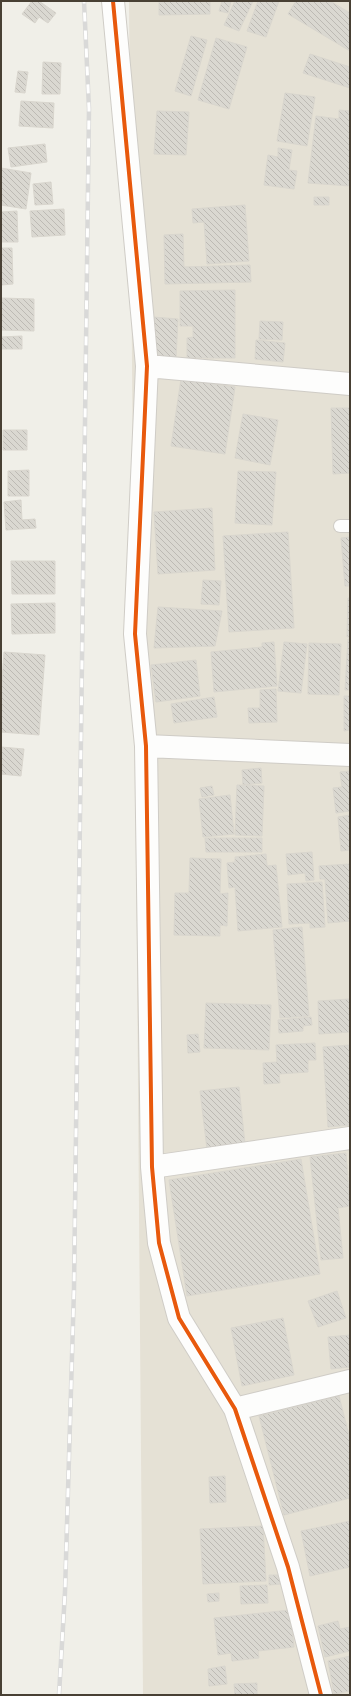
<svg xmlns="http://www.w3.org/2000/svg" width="351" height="1696" viewBox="0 0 351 1696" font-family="Manrope,sans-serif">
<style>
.residential{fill:#e5e1d5}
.building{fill:url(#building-back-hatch);stroke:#d9d6ce}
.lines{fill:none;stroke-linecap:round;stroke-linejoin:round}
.service-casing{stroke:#cfccc6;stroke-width:14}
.minor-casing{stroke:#cfccc6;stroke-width:24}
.service{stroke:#fdfdfc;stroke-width:12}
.minor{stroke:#fdfdfc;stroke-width:22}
.rail-casing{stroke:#d9d9d8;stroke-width:4.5}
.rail{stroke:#fff;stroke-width:3;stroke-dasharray:9;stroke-linecap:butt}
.cycleway-casing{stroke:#fff;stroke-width:6}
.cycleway{stroke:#e8590c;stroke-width:4}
</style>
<defs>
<pattern id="building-back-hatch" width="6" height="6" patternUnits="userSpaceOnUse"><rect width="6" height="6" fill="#dad8d1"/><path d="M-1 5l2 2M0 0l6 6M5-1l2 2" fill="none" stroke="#bdbab4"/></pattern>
</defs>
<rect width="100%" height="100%" fill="#f0efe8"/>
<path class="residential" d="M129,1H350V1695H143Z"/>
<path class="building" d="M32,1H39L56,13L48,23L39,17L35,23L22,14Z
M159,1H210V14L159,15Z
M222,1H231L228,13L219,11Z
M235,1H253L239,31L224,25Z
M258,1H279L266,37L247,31Z
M296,1H330L350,13V51L288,14Z
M191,36L207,40L191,96L175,91Z
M216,38L247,47L229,109L198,100Z
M310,54L350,67V88L303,73Z
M43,62L61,63L60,94H42Z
M18,71L28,72L25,93L15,92Z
M285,93L315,97L307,146L277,141Z
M21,101L54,103L53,128L19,126Z
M339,110L350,111V186L308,183L316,116L339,119Z
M157,111L189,112L186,155L154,154Z
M45,144L47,162L11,167L8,148Z
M278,148L292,150L289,170L297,171L294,189L264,185L268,155L278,157Z
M1,168L31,173L26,209L1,205Z
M51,182L53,204L35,205L33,184Z
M314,197H329V205H314Z
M245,205L249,261L207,264L204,222L193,223L192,209Z
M64,209L65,235L32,237L30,211Z
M17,211L18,242H1V212Z
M183,234L184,267L250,265L251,282L165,284L164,235Z
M1,248H12L13,284L1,285Z
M235,290V358H187V338L193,337V326H180V291Z
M1,298L34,299V331L1,330Z
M153,317L178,319L176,358L151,356Z
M260,321L283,322L282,340L259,339Z
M22,336V349H1V337Z
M256,340L285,343L283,362L255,359Z
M181,379L235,387L225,454L171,446Z
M331,408H350V473L333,474Z
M243,414L278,420L270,465L235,458Z
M3,430H27V450H3Z
M29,470V496H8V471Z
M238,471L276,472L272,525L235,523Z
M21,500L22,520L35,519L36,528L6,530L4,502Z
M212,508L215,570L158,574L154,512Z
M288,532L294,628L229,632L223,536Z
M350,537V586H345L341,538Z
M11,561H55V594H12Z
M203,580L221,581L219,605L201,604Z
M348,598H350V637H347Z
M55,603V633L12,634L11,604Z
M158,607L222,611L215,646L154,648Z
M348,639H350V690H345Z
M274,642L277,686L214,692L211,652L262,647V643Z
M284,642L307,644L301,693L278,691Z
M309,643L341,644L339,695L308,694Z
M4,652L45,655L39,735L1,732V694Z
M196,660L200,696L156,702L151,665Z
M276,689L277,722L249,723L248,708H260V690Z
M344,696H350V730L344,731Z
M214,697L217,717L174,723L171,704Z
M1,747L24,749L21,776L1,774Z
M261,768L262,783L243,785L242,770Z
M350,771V811L336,813L333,788L342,787L340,772Z
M237,785L264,786L262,836L235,835Z
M212,786L214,795L202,797L200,788Z
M230,795L234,834L203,837L199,799Z
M350,815V850L341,851L338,817Z
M205,838H262V852H206Z
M312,852L314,880L306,881L305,873L288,875L286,854Z
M266,854L267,866L276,865L282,927L238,931L235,887L229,888L227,863L235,862V857Z
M190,858L221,859L220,894L228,893L227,926L220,925V936L174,935L175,893H189Z
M350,864V921L328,923L325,879H320L319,866Z
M322,882L325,927L310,928V923L289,924L287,884Z
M302,927L309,1016L280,1018L273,930Z
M350,999V1032L319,1034L318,1001Z
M206,1003L271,1005L269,1050L204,1048Z
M311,1017L312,1025L303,1026V1031L279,1033L278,1020Z
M198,1034L200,1052L188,1053L187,1035Z
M315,1043L316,1060H308V1072L279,1074L280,1083L264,1084L263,1063L277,1062L276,1045Z
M350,1045V1125L328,1127L323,1047Z
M239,1087L245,1144L207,1149L200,1091Z
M346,1153L350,1206L338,1208L343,1258L321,1260L310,1157Z
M301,1159L320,1274L187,1296L169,1180Z
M337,1291L346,1318L318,1327L308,1301Z
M283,1318L294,1375L242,1386L231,1328Z
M350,1335V1367L331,1369L328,1337Z
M339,1396L350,1439V1498L284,1515L259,1416Z
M225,1476L226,1502L210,1503L209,1477Z
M350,1521V1567L310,1576L301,1531Z
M263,1526L266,1581L203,1584L200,1529Z
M269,1575H280L281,1584L269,1585Z
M267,1585L268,1603L241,1604L240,1586Z
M219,1593V1601L208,1602L207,1594Z
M290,1610L294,1647L258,1651L259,1658L232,1661L231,1653L218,1655L214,1618Z
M338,1621L340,1629L350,1627V1651L325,1657L318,1626Z
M350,1656V1691L334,1694L328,1661Z
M225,1666L227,1684L209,1686L208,1669Z
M257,1683V1695H235L234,1684Z"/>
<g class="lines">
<defs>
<path id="service" d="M340,526H350"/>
<path id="minor" d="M113,1L147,366L135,634L146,746L152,1167L159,1243L179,1318L235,1409L288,1567L321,1695
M147,366L350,384
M146,746L350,755
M152,1167L350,1138
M235,1409L350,1381"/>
</defs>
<use href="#service" class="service-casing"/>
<use href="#minor" class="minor-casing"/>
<use href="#service" class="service"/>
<use href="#minor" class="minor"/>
<defs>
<path id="rail" d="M59,1695L65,1592L74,1289L89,109L84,1"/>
</defs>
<use href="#rail" class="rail-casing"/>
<use href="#rail" class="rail"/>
<defs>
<path id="cycleway" d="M113,1L147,366L135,634L146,746L152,1167L159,1243L179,1318L235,1409L288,1567L321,1695"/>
</defs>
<use href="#cycleway" class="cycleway-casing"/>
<use href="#cycleway" class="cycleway"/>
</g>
<rect width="351" height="1696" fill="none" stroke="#484034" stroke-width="4"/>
</svg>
